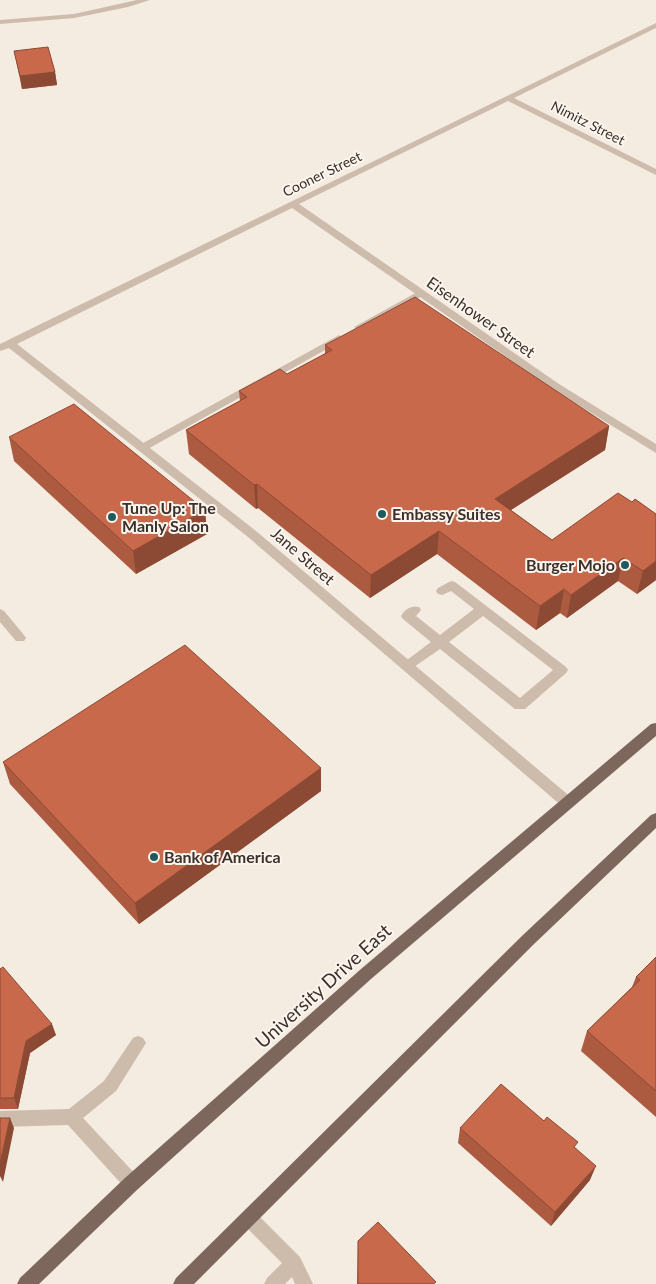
<svg xmlns="http://www.w3.org/2000/svg" width="656" height="1284" viewBox="0 0 656 1284" font-family="Lato,sans-serif">
<style>
.lines{fill:none;stroke-linecap:round;stroke-linejoin:round}
.lane{fill:#cdbbac;fill-rule:evenodd}
.street{fill:#cdbbac;fill-rule:evenodd}
.primary{fill:#7d675c;fill-rule:evenodd}
.wall{fill:#ac5a40}
.shaded-wall{fill:#8c4a34}
.building{fill:#c8694b;stroke:#8c4a34}
.poi-dot{fill:#1f5a5e;stroke:#fbf5ee;stroke-width:2}
.labels{text-anchor:middle;stroke-width:4;stroke-linejoin:round;paint-order:stroke}
.far-street-label{font-size:14px;fill:#3b302b;stroke:#fbf5ee}
.street-label{font-size:16px;fill:#3b302b;stroke:#fbf5ee}
.poi-label{font-size:16px;font-weight:bold;fill:#3b302b;stroke:#fbf5ee;text-anchor:start}
.near-street-label{font-size:19px;fill:#3b302b;stroke:#fbf5ee}
</style>
<rect width="100%" height="100%" fill="#f4ebe1"/>
<g class="lines">
<path class="lane" d="M421,290L426,293L424,295L363,329L359,330L354,327Z
M339,335L344,338L343,340L146,450L142,451L136,447Z
M451,581L455,582L566,667L568,670L566,673L525,709H515L440,649L411,669H403L401,666L403,663L431,642L403,619L401,616C405,609 412,605 419,607L421,610L416,616L440,635L474,609L451,591L442,595L438,594L436,591L438,588ZM483,616L553,670L520,698L449,642Z
M0,609L4,611L24,635L26,638L24,641H16L0,622Z
M138,1036L143,1038L146,1043L116,1091L83,1118L138,1177L140,1183L138,1189L132,1191L126,1189L68,1125L0,1127V1111L69,1109L104,1081L133,1038Z
M249,1210L255,1212L300,1257L313,1284H295L292,1277L285,1284H264L267,1278L282,1263L243,1224L241,1218L243,1212Z"/>
<path class="street" d="M137,0H150L128,7L74,18L0,24V20L74,14Z
M656,23V28L514,98L656,169V175L508,101L299,204L559,384L656,444V453L551,388L292,208L17,344L256,531L573,799L575,803L573,807L568,809L563,807L248,537L9,348L0,351V344Z"/>
<path class="primary" d="M656,723V736L371,979L138,1189L39,1284H17L20,1278L126,1177L361,969L651,724Z
M656,813V828L534,944L194,1284H173L176,1278L524,934L651,815Z"/>
</g>
<path class="wall" d="M14,51L55,72L57,85L22,89Z
M325,345L609,426L605,450L511,510L552,540L632,502L656,514V580L637,594L618,581L567,618L560,613L536,630L437,554L370,598L258,508L256,509L189,454L186,430L240,401L239,391L287,374L325,354Z
M9,437L205,510L207,534L136,574L14,461Z
M3,762L321,768V791L139,924L10,784Z
M656,957V1117L581,1051L587,1031L632,987L636,977Z
M0,969L56,1035L30,1053L18,1109H0Z
M460,1128L576,1148L590,1180L551,1226L458,1143Z
M358,1241L435,1284H357Z"/>
<path class="shaded-wall" d="M55,72L57,85L22,89L20,76Z
M609,426L605,450L492,522L495,499Z
M257,484L258,508L256,509L254,485Z
M205,510L207,534L136,574L133,551Z
M439,531L437,554L370,598L371,575Z
M623,558L618,581L567,618L571,595Z
M656,561V580L637,594L643,571Z
M564,589L560,613L536,630L540,606Z
M321,768V791L139,924L135,903Z
M52,1024L56,1035L30,1053L18,1109L14,1098L26,1041Z
M10,1118L14,1128L3,1182L0,1176V1163Z
M596,1166L590,1180L551,1226L555,1212Z"/>
<path class="building" d="M48,47L55,72L20,76L14,51Z
M415,297L609,426L495,499L552,540L618,493L632,502L635,499L656,514V561L643,571L623,558L571,595L564,589L540,606L439,531L371,575L257,484L254,485L186,430L247,397L239,391L280,369L287,374L332,350L325,345Z
M74,404L205,510L133,551L9,437Z
M185,645L321,768L135,903L3,762Z
M656,957V1091L587,1031L640,980L636,977Z
M3,967L52,1024L26,1041L14,1098H0V969Z
M501,1084L544,1121L547,1117L578,1142L574,1147L596,1166L555,1212L460,1128Z
M0,1118H10L0,1163Z
M378,1222L436,1282L433,1284H358V1241Z"/>
<g class="poi-dot">
<circle cx="382" cy="514" r="5"/>
<circle cx="112" cy="517" r="5"/>
<circle cx="625" cy="565" r="5"/>
<circle cx="154" cy="857" r="5"/>
</g>
<g class="labels">
<g class="far-street-label">
<text transform="translate(588 123) rotate(27)" y="5">Nimitz Street</text>
<text transform="translate(322 174) rotate(-26)" y="5">Cooner Street</text>
</g>
<g class="street-label">
<text transform="translate(481 317) rotate(35)" y="6">Eisenhower Street</text>
<text transform="translate(303 556) rotate(41)" y="6">Jane Street</text>
</g>
<g class="poi-label">
<text x="122" y="514">Tune Up: The<tspan x="122" dy="18">Manly Salon</tspan></text>
<text x="392" y="520">Embassy Suites</text>
<text x="615" y="571" text-anchor="end">Burger Mojo</text>
<text x="164" y="863">Bank of America</text>
</g>
<g class="near-street-label">
<text transform="translate(323 986) rotate(-42)" y="7">University Drive East</text>
</g>
</g>
</svg>
